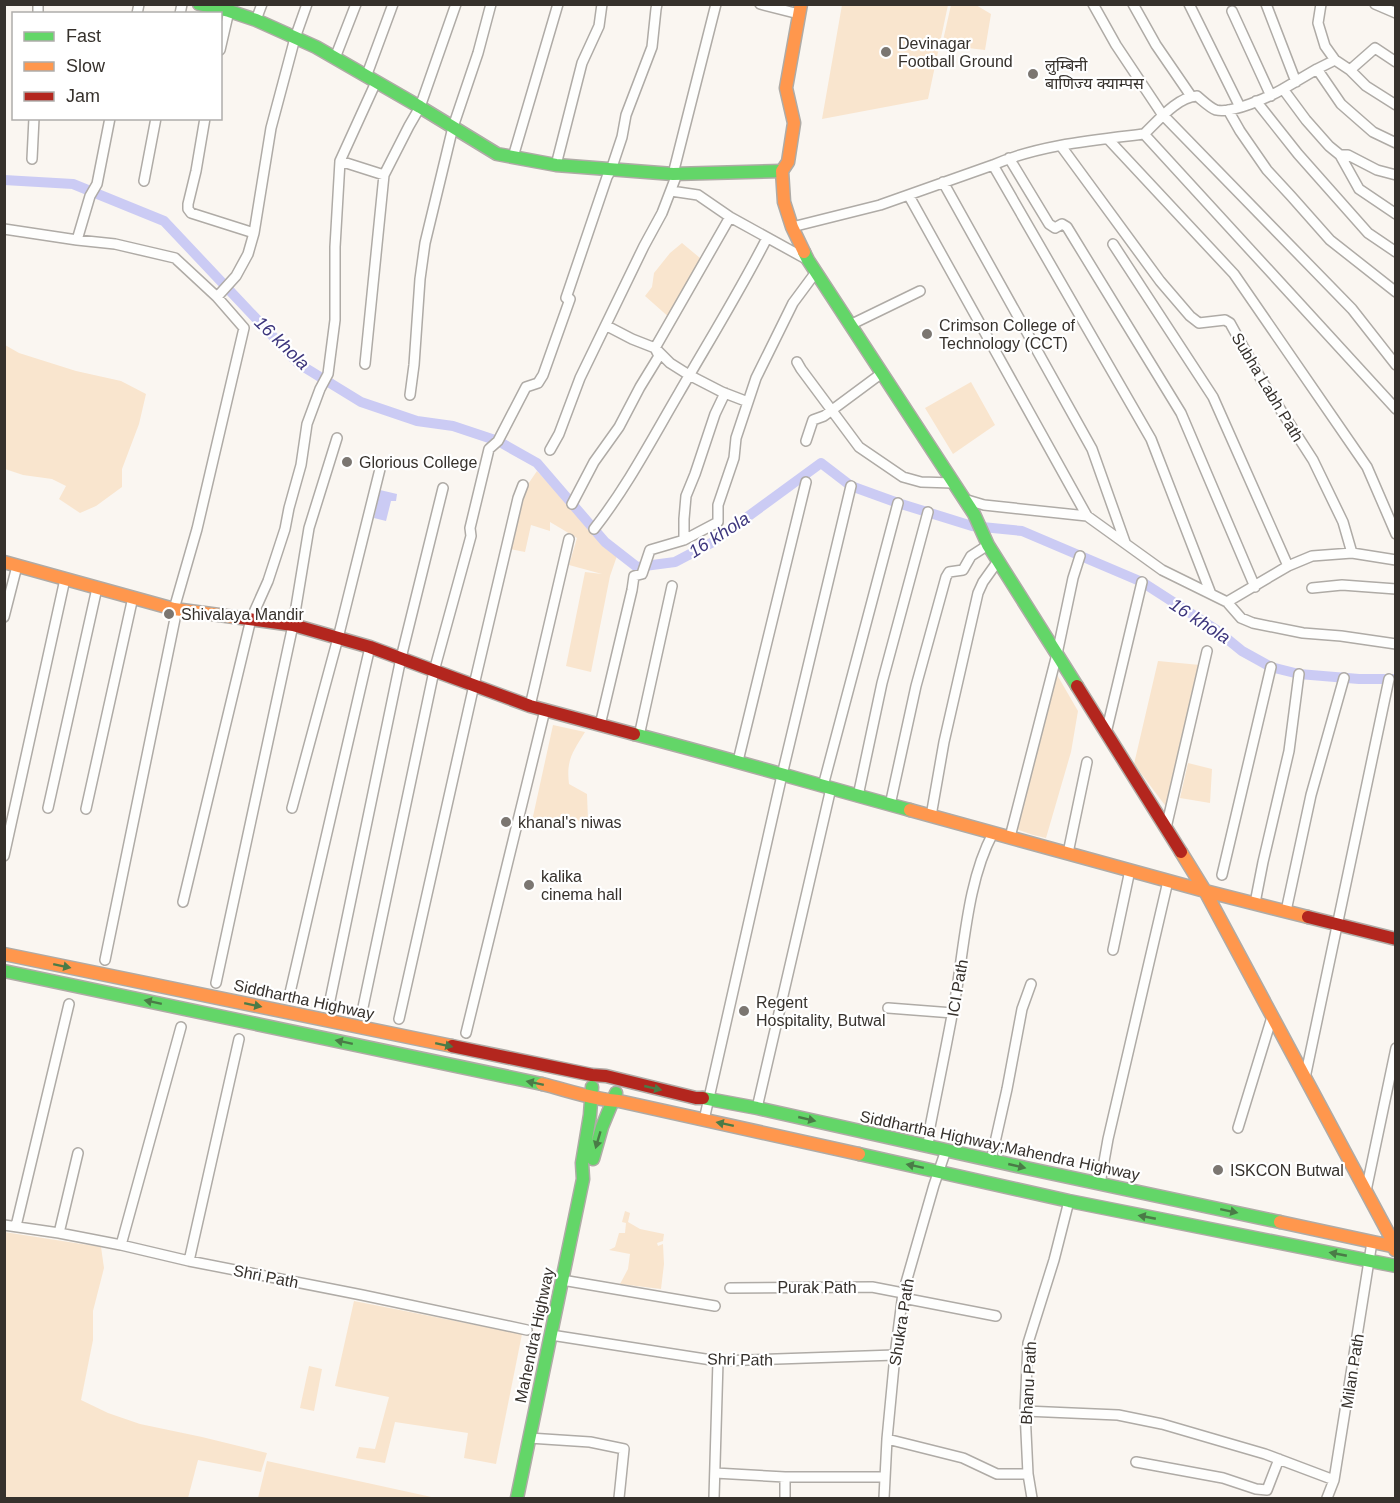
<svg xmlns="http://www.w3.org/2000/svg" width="1400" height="1503" viewBox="0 0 1400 1503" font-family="Helvetica,'Noto Sans Devanagari',sans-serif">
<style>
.green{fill:#f9e5ce}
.water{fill:#cbcbf4}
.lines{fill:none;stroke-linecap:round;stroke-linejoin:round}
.canal{stroke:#cbcbf4;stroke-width:10}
.street-casing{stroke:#afaba6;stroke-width:12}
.fast-casing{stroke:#afaba6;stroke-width:15}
.slow-casing{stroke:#afaba6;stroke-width:15}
.jam-casing{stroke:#afaba6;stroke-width:15}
.street{stroke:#fefefd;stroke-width:9}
.fast{stroke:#63d668;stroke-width:12}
.slow{stroke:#ff974d;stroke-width:12}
.jam{stroke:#b3261e;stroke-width:12}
.oneway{fill:#4a7b47}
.poi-dot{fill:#7b7671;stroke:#fff;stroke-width:2}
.labels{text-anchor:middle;stroke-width:4.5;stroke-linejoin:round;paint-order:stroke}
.poi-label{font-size:16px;fill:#36312c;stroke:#fff;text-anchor:start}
.street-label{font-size:16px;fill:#36312c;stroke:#fff}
.water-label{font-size:18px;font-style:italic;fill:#3d367d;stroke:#fff}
</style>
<rect width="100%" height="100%" fill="#faf6f1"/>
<path class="green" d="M842,5H948L928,99L822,119Z
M951,5H976L991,14L985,50L942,45Z
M682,243L700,258L671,319L645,296L652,287L654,273L670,253Z
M5,345L19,353L76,371L121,381L146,394L139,424L122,469V487L96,506L80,513L59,499L66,486L52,479L23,475L5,469Z
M971,382L995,425L953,454L925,408Z
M537,471L617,556L610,576L591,672L566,666L585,572L602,574L569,565L577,538L550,522V531L531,525L525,552L510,549L522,493Z
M1158,661L1200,665L1167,808L1134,764Z
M1056,673L1078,711L1071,752L1046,838L1033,835L1016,829Z
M553,725L585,732C573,752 566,759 569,784L587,794L588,820L583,819L580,821L559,817L557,827L532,821Z
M1188,763L1212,769L1210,803L1180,798Z
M625,1211L630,1213L628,1222L640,1229L664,1234L663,1241L657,1243L658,1246L663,1244L664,1264L661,1289L620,1284L628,1269L630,1254L609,1250L615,1247L619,1233H625L626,1223L622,1222Z
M4,1232L101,1247L104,1268L93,1311V1340L81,1400L108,1413L140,1424L202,1437L267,1453L261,1472L198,1460L188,1498H5Z
M354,1301L522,1334L496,1464L464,1458L468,1433L395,1422L385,1463L356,1458L359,1447L375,1449L389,1397L335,1386Z
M309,1366L322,1369L314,1411L300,1408Z
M267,1461L436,1498H258Z"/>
<path class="water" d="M380,490L397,494L396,501H391L386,521L374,518Z"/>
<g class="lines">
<path class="canal" d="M4,180L73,184L164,221L299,364L361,402L417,421L453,426L498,441L537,463L605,542L637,567L675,562L713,542L821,463L851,486L898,503L972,526L1022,531L1142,582L1215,629L1242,651L1271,667L1299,674L1359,679H1396"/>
<defs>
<path id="street" d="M760,4L799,14
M1093,4L1116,45L1162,114L1352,309L1396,365
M1133,4L1156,45L1191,96
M1189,4L1240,107
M1266,4L1296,82
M1321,4L1318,23L1325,46L1335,60
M1375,4L1396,13
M1232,11L1271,96
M38,14V4
M137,14L139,4
M180,14L182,4
M256,20L262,4
M220,50L229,11
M335,58L356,4
M1317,69L1341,104L1373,132L1396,143
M1350,70L1366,86L1396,105
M366,77L393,4
M1283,89L1317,69L1335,60L1350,70L1375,48L1396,62
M1256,101L1298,154L1368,233L1396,252
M1228,110L1240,131L1267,170L1291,196L1330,240L1396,292
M205,118L196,171L188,204V209L191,213L254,233
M1108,139L1234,274L1367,467L1396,534
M1061,146L1160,281L1190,316L1199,323L1225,320L1230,323L1262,381L1313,460L1343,522L1352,553
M1340,155H1348L1377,170L1396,175
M513,157L558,4
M1009,158L1049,224L1055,228L1062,224L1067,227L1181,413L1255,587
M32,159L34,118
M340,161L384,175
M556,165L582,63L599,26L602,4
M993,165L1151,439L1211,594
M673,174L716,4
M144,181L156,118
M943,182L1092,449L1125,542
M671,191L698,195L730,217L808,260
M909,196L1087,516
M1396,214L1359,189L1340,155L1329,146L1306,120L1283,89C1269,97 1232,114 1216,110C1210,108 1202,100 1197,96C1177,97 1158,121 1144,134L1396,409
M792,227L880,205L993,165C1038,145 1094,140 1144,134
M4,229L77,240L115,244L175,258L217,297L236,276L248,254L254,233L271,128L295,38L307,4
M77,240L90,196L97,184L110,118
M1113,244L1213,397L1288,566
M850,325L920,291
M607,326L632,339L655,348L670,363L689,375L722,392L748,402
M797,362L801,369L859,447L903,477L921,482L953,483
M365,364L384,175L409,126L420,107L456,4
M410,395L414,365L420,279L425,243L453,127L478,53L491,4
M806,441L813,420L824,416L882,373
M550,450L559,434L580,378L644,246L662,213L677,174
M964,499L984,505L1087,516L1162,570L1227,602L1288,566L1312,556L1352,553L1396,560
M572,504L594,462L619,427L640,387L659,356L655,348L730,217
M594,529C627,487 652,439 679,393C709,341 740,291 767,238
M684,540V519L686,496L695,474L715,414L725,393
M1312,588L1342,585L1396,589
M1227,602L1241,618L1253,623L1303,633L1341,636L1396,644
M174,609L197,529L244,328L217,297
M4,617L17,566
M530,706L569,539
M600,725L632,590L634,576L642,574L650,550L684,540L718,522V505L734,458L736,438L756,378L793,303L816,272
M1106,733L1142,582
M639,736L672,586
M738,761L806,482
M823,786L898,503
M858,796L882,683L928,512
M890,805L916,686L946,577L949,572L963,570L971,556L988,545
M48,808L97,588
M292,808L338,638L381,465
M86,809L133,597
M931,816L944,742L978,593L983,582L998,561
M1166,828L1207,651
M1010,837L1057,654L1073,578L1080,556
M1068,853L1087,762
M4,856L65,579
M1222,875L1271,667
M183,902L251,619L268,581L285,529L289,508L301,465L307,424L320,389L328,374L335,320V247L340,161L376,82
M1255,903L1263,862L1289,751L1299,674
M1286,911L1311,795L1344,678
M1113,950L1130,870
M105,960L177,609
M216,983L293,625L309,528L337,438
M289,997L370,647
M329,1005L401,658L443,488
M888,1008L953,1013
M362,1012L434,671L471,536L470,528L489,449L498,441L526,387L538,383L543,375L570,299L566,298L607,177L611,170L622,137L626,115L652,47L656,9L657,4
M399,1019L474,685L518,498L523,485
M466,1033L545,710
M1305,1078L1389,679
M757,1108L831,788
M704,1120L782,775L851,486
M1238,1128L1272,1017
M928,1147L930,1127C939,1081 949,1034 957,988C965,937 969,878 993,833
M991,1160L1007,1089L1022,1009L1031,984
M1100,1184L1108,1139L1168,881
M1366,1191L1396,1048
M4,1225L59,1233L121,1245L189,1261L362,1295L527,1330
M16,1226L69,1004
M59,1233L78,1153
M121,1245L181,1027
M189,1261L239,1039
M562,1280L715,1306
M730,1288L872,1287L903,1293
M903,1298L996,1316
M551,1335L718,1361L895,1355
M1025,1411L1118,1415L1162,1424L1265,1454L1334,1480
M529,1438L590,1442L624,1449L619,1498
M887,1439L963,1458L997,1474H1028
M1136,1462L1223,1478L1256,1489L1267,1490L1279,1459
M715,1473L785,1477V1498
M785,1477H885
M714,1498L718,1361
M884,1498L887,1439L895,1355L903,1293L934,1185L946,1150
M1032,1498L1028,1474L1025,1411L1028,1343L1054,1260L1069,1201
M1327,1498L1334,1480L1372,1242"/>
<path id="fast" d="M199,4L229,11L256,20L316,47L420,107L497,154L556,165L673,174L782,171
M804,252L808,260L974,514L988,545L1077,686
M634,734C727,758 818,785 910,810
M4,971L542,1084
M703,1098L757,1108L1026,1168L1280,1222
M859,1154L1069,1201L1396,1266
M593,1159L602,1127L616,1093
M517,1498L583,1179L582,1163L590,1115L592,1087"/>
<path id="slow" d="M801,4L786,88L794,123L788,162L782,171L784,202L792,227L804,252
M4,562L174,609L234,617
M910,810L1205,891L1308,917
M1181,852L1205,891L1391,1238L1395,1250
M4,954L452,1046
M542,1084C567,1090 594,1100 619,1101L859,1154
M1280,1222L1396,1247"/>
<path id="jam" d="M234,617L293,625L370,647L530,706L634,734
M1077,686L1181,852
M1308,917L1396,939
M452,1046L592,1075L606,1076L696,1098H703"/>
</defs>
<use href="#street" class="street-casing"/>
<use href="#fast" class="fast-casing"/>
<use href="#slow" class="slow-casing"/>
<use href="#jam" class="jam-casing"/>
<use href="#street" class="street"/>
<use href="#fast" class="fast"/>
<use href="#slow" class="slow"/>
<use href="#jam" class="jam"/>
</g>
<defs><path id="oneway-solid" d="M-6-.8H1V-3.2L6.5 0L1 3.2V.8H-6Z" transform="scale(1.5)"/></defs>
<g class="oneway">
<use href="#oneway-solid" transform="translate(62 966) rotate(12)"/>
<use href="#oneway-solid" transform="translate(153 1002) rotate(-168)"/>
<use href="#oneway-solid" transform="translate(253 1005) rotate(12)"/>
<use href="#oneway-solid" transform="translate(344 1042) rotate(-168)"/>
<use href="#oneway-solid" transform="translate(444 1045) rotate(12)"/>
<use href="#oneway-solid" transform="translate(535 1083) rotate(-168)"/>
<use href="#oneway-solid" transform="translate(653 1088) rotate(13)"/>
<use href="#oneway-solid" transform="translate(807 1119) rotate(13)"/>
<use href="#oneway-solid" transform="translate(725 1124) rotate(-168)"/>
<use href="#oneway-solid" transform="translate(598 1140) rotate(106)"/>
<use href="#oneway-solid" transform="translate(915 1166) rotate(-168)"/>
<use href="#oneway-solid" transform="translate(1017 1166) rotate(13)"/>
<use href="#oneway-solid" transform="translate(1229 1211) rotate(12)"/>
<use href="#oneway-solid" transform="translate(1147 1217) rotate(-169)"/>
<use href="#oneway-solid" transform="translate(1338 1254) rotate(-169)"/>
</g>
<g class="poi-dot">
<circle cx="886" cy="52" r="6"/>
<circle cx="1033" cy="74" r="6"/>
<circle cx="927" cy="334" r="6"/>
<circle cx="347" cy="462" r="6"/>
<circle cx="169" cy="614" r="6"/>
<circle cx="506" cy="822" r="6"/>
<circle cx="529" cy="885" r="6"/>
<circle cx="744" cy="1011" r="6"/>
<circle cx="1218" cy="1170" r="6"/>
</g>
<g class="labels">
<g class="poi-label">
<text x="898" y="49">Devinagar<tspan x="898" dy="18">Football Ground</tspan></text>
<text x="1045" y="71">लुम्बिनी<tspan x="1045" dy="18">बाणिज्य क्याम्पस</tspan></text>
<text x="939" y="331">Crimson College of<tspan x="939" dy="18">Technology (CCT)</tspan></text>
<text x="359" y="468">Glorious College</text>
<text x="181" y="620">Shivalaya Mandir</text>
<text x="518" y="828">khanal's niwas</text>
<text x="541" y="882">kalika<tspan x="541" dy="18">cinema hall</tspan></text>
<text x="756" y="1008">Regent<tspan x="756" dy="18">Hospitality, Butwal</tspan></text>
<text x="1230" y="1176">ISKCON Butwal</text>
</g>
<g class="street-label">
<text transform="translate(1268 387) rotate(59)" y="6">Subha Labh Path</text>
<text transform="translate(957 988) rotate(-80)" y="6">ICI Path</text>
<text transform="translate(304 999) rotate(12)" y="6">Siddhartha Highway</text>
<text transform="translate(1000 1145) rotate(12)" y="6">Siddhartha Highway;Mahendra Highway</text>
<text transform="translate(266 1276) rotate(11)" y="6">Shri Path</text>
<text x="817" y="1293">Purak Path</text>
<text transform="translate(901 1322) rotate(-81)" y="6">Shukra Path</text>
<text transform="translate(534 1335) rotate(-78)" y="6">Mahendra Highway</text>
<text transform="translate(740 1359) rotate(1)" y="6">Shri Path</text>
<text transform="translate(1352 1371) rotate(-81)" y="6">Milan Path</text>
<text transform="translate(1028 1383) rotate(-87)" y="6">Bhanu Path</text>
</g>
<g class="water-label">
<text transform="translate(282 343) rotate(44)" y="6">16 khola</text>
<text transform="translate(719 535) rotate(-33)" y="6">16 khola</text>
<text transform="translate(1200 621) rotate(33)" y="6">16 khola</text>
</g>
</g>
<rect width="1400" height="1503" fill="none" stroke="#36312c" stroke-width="12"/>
<rect x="12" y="12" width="210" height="108" fill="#ffffff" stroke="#afadab" stroke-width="1.5"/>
<rect x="24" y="32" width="30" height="9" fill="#63d668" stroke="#afadab" stroke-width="1.5"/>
<text x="66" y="42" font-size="18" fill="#36312c">Fast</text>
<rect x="24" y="62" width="30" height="9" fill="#ff974d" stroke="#afadab" stroke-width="1.5"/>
<text x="66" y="72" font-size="18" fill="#36312c">Slow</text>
<rect x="24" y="92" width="30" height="9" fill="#b3261e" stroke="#afadab" stroke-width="1.5"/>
<text x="66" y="102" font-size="18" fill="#36312c">Jam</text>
</svg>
